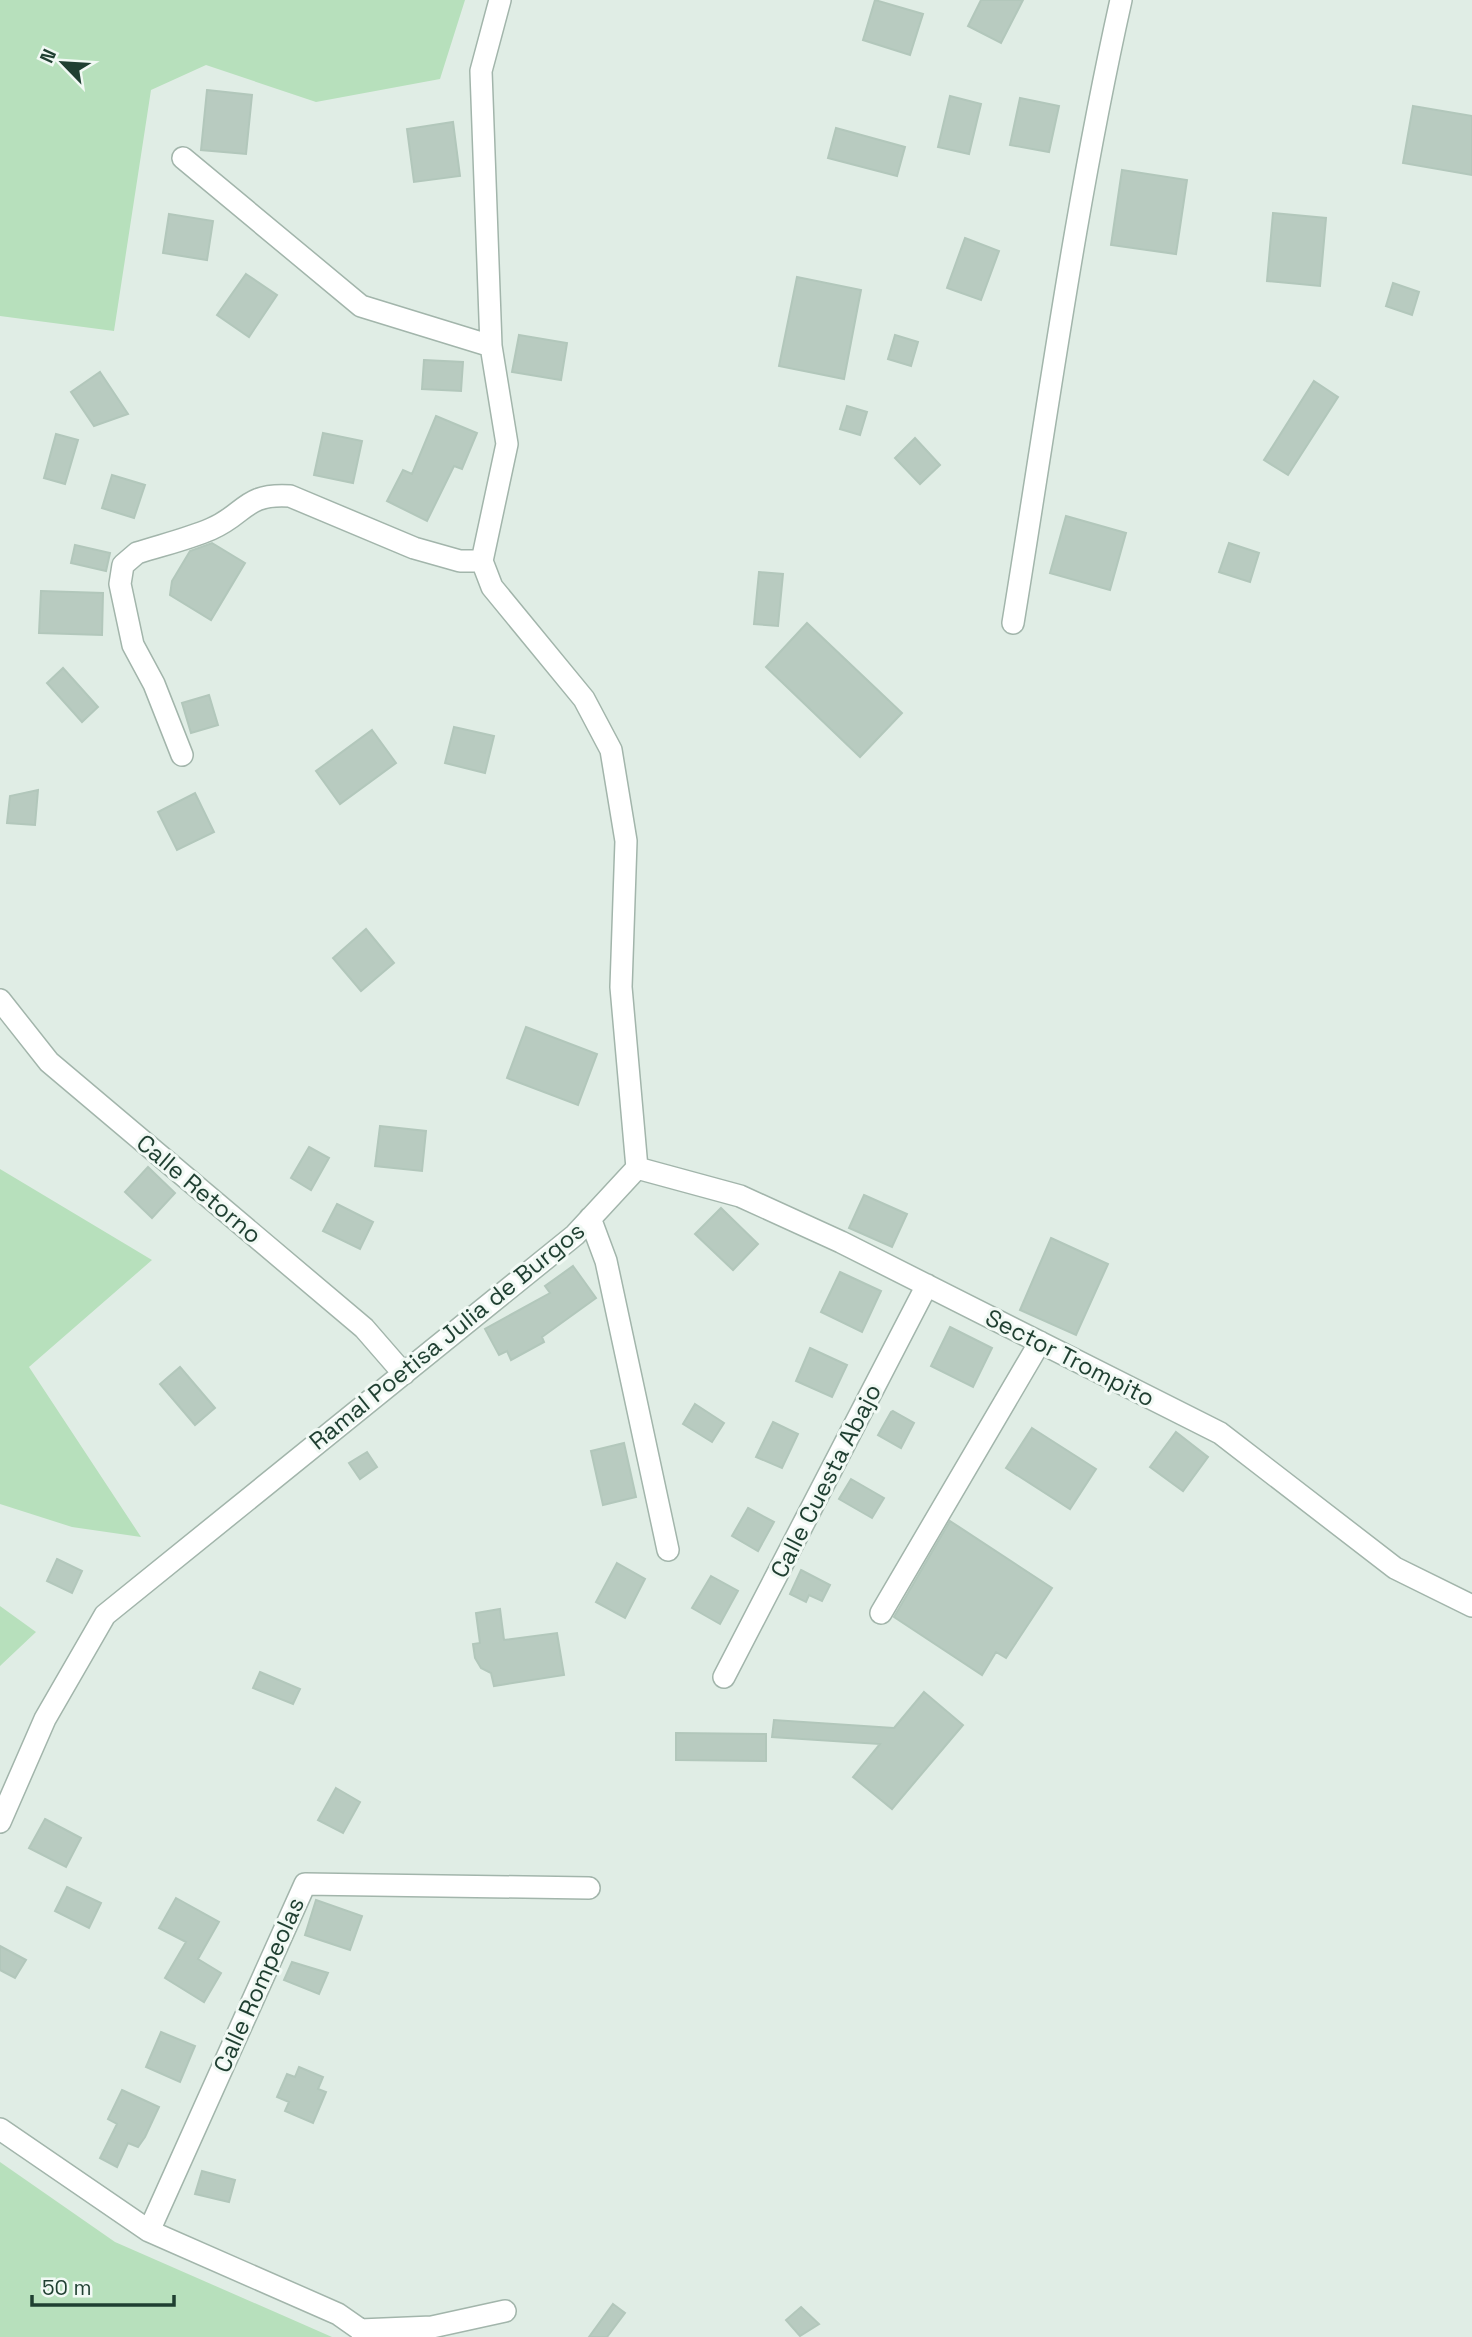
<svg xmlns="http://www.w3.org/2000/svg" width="1472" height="2337" viewBox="0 0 1472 2337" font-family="'Space Grotesk',sans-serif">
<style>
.green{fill:#b7e0bc}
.building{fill:#b8cbc0;stroke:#b2c7bb;stroke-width:2}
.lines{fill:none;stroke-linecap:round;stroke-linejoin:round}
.minor-casing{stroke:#a2b5ab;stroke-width:24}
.minor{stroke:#fff;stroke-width:21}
.labels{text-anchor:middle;stroke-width:6;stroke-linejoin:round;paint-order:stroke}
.street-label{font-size:24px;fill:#1f3f31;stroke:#f1f9f4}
</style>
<rect width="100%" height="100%" fill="#e0ede5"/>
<path class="green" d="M0,0H465L440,79L316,102L206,65L151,90L114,331L0,316Z
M0,1169L152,1260L29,1367L141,1537L72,1527L0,1504Z
M0,1606L36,1632L0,1666Z
M0,2162L115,2242L332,2337H0Z"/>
<path class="building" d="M875,0L923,14L910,55L863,40Z
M981,0H1023L1001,43L968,26Z
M207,90L252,95L246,154L201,150Z
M950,96L981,104L969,154L938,147Z
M1020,98L1059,106L1049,152L1010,145Z
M1413,106L1472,116V175L1403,163Z
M453,122L460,176L414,182L407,129Z
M836,128L905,147L897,176L828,158Z
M1122,170L1187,180L1176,254L1111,245Z
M1273,213L1326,218L1320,286L1267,281Z
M169,214L213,221L207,260L163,253Z
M965,238L999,251L981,300L947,288Z
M246,274L277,295L249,337L217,315Z
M797,277L861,290L844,379L779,366Z
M1393,283L1419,292L1412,315L1386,306Z
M519,335L567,343L561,380L512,372Z
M895,335L918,342L911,366L888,359Z
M424,360L463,362L461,391L422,389Z
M100,372L128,414L94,426L71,392Z
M1314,381L1338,397L1288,475L1264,460Z
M847,406L867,412L860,435L840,429Z
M436,416L477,433L462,469L454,466L427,521L387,501L403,470L412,474Z
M323,433L362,441L353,483L314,475Z
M56,434L78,440L65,484L44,478Z
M915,438L940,465L920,484L895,458Z
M112,475L145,485L134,518L102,508Z
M1066,516L1126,533L1110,590L1050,573Z
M212,543L245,563L211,620L170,595L172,581L190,551Z
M1229,543L1259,553L1250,582L1219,572Z
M75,545L110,553L106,571L71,563Z
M759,572L783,574L778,626L754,624Z
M41,591L103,593L102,635L39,633Z
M807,623L902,713L860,757L766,667Z
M63,668L98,707L82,722L47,683Z
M209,695L218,725L191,733L182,703Z
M454,727L494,736L485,773L445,763Z
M372,730L396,763L340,804L316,771Z
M38,790L35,825L7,823L10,796Z
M195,793L214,832L177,850L158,812Z
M366,929L394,963L361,991L333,958Z
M526,1027L597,1054L578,1105L507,1078Z
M380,1126L426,1131L422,1171L375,1166Z
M309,1147L329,1158L311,1190L291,1178Z
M148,1167L175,1193L152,1218L125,1192Z
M864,1195L907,1214L892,1247L849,1228Z
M337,1204L373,1222L360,1249L323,1231Z
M721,1208L758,1244L733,1270L695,1234Z
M1051,1238L1108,1264L1076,1335L1020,1310Z
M573,1266L596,1298L542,1337L544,1342L511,1360L507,1351L499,1355L485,1329L550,1293L545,1286Z
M840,1272L881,1291L862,1332L821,1312Z
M950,1327L992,1348L973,1387L931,1366Z
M810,1348L847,1365L832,1397L796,1381Z
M180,1367L215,1408L195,1425L160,1384Z
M695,1404L724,1423L712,1442L683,1424Z
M893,1411L914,1423L901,1448L878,1435L891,1412Z
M773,1422L798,1434L782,1468L756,1457Z
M1032,1428L1096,1469L1070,1509L1006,1468Z
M1176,1432L1208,1457L1183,1491L1150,1467Z
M624,1443L636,1497L603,1505L591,1451Z
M367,1452L377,1467L360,1479L349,1463Z
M851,1479L884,1498L872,1518L839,1499Z
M748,1508L774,1522L758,1551L732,1536Z
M950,1521L1052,1588L1006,1658L996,1652L982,1675L894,1617Z
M57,1559L82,1571L72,1593L47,1581Z
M617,1563L645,1579L625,1618L596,1602Z
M801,1570L830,1585L822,1601L809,1595L806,1602L790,1594Z
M711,1576L738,1591L720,1624L692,1608Z
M500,1609L504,1640L557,1633L564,1675L494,1686L491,1673L481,1668L475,1658L473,1644L480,1643L476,1613Z
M260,1672L300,1689L293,1704L253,1688Z
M924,1692L963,1725L892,1809L853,1777L880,1744L772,1737L774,1720L894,1728Z
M676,1733L766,1734V1761L676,1760Z
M336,1788L360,1802L343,1833L318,1820Z
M45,1819L81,1838L66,1867L29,1848Z
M67,1887L101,1903L89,1928L55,1911Z
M176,1898L219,1922L198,1959L221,1973L204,2002L165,1978L186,1942L159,1928Z
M316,1900L362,1916L350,1950L305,1935Z
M0,1946L26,1960L15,1978L0,1970Z
M292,1962L328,1973L319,1994L284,1980Z
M161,2032L195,2046L180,2082L146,2067Z
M299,2067L323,2077L318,2089L326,2092L313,2123L285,2111L289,2102L277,2097L287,2074L295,2077Z
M122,2090L159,2107L145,2137L138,2147L128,2143L117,2167L100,2158L117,2124L108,2119Z
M202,2171L235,2180L229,2202L195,2194Z
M613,2304L625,2313L607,2337H589Z
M801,2307L819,2324L800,2336L786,2320Z"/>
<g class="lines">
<defs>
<path id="minor" d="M183,158L361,306L491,346
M1013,623C1047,415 1075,206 1121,0
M182,755L154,684L133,645L120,584L123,565L137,553C162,545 188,539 211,529C246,514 244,493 290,496L414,548L460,561H482
M0,1000L49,1062L364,1328L404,1374
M637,1168L740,1196L841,1242L1220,1433L1395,1568L1472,1606
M590,1218L606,1261L668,1550
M881,1613L1040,1342
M724,1677L927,1285
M0,1822L45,1719L105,1615L575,1235L637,1168L621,987L626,841L611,750L584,699L492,587L482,561L507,444L491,346L481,71L500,0
M0,2129L149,2231L338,2314L371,2337
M149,2231L305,1884L589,1888
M360,2330L432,2327L505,2311"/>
</defs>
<use href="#minor" class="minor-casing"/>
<use href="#minor" class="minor"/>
</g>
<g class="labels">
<g class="street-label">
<text transform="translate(199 1189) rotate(40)" y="8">Calle Retorno</text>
<text transform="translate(447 1336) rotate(-39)" y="8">Ramal Poetisa Julia de Burgos</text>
<text transform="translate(1070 1358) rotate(27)" y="8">Sector Trompito</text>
<text transform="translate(826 1481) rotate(-63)" y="8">Calle Cuesta Abajo</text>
<text transform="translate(259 1985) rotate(-66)" y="8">Calle Rompeolas</text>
</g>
</g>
<g transform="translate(63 63) rotate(295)" stroke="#f1f9f4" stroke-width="5" paint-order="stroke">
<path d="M0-5L12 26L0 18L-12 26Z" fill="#1f3f31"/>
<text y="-10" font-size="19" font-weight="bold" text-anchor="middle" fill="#1f3f31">N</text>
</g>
<path d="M32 2295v10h142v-10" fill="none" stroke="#1f3f31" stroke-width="3.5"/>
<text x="42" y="2295" font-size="21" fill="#1f3f31" stroke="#f1f9f4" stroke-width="5" paint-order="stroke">50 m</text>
</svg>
